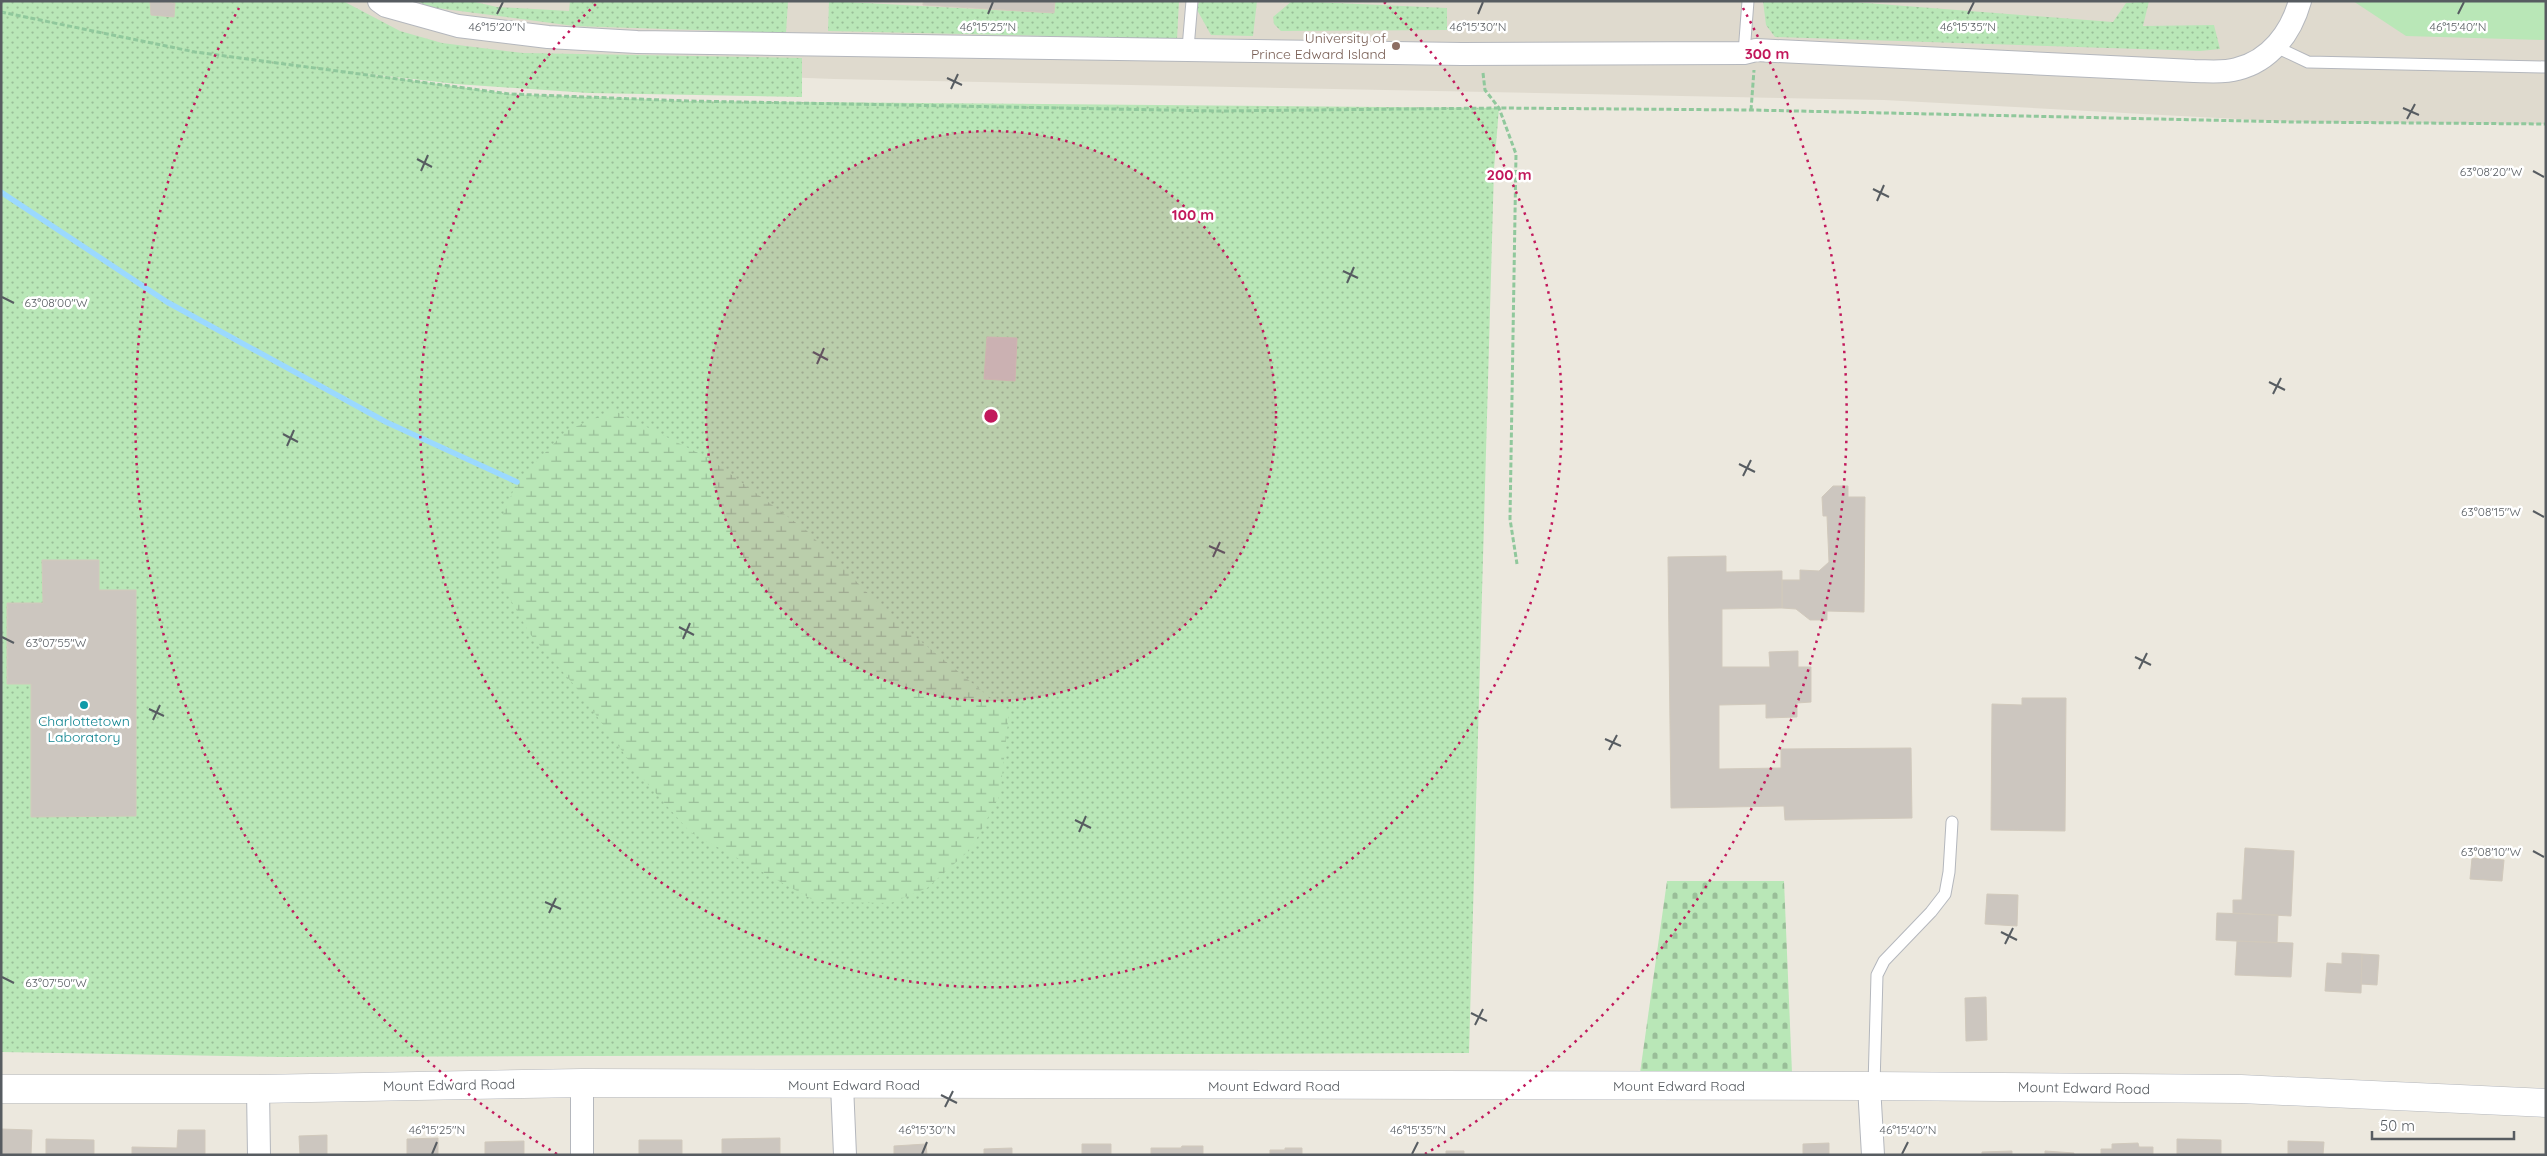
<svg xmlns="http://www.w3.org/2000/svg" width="2547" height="1156" viewBox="0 0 2547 1156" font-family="Quicksand,sans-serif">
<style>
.education{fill:#dfdace}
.grass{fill:url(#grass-dots)}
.wetland{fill:url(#wetland-marsh)}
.cemetery{fill:url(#cemetery-stones)}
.garden{fill:#b9e7b7}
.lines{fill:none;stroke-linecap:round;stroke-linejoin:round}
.stream{stroke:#9bd9ff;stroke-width:5.5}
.building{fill:#ccc6bf;stroke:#d1c9bc}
.service-casing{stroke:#b4b7bd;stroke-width:13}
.minor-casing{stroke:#b4b7bd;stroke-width:24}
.tertiary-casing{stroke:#b4b7bd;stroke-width:29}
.path{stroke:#90c89c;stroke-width:3;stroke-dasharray:5 2.5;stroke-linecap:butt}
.service{stroke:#fff;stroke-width:11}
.minor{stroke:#fff;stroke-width:22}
.tertiary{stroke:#fff;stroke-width:28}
.ticks{fill:none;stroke:#575c61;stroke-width:2}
.ring{fill:none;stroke:#c2185b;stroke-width:2.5;stroke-dasharray:2.5 5}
.education-dot{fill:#8d6e63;stroke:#fff;stroke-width:2}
.culture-dot{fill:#0f9aa8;stroke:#fff;stroke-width:2}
.labels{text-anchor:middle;stroke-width:5;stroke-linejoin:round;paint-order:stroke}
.education-label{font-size:14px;fill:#785e54;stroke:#fff;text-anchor:end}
.culture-label{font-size:14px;fill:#0d838f;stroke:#fff}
.street-label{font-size:14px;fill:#575c61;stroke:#fff}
.ticks-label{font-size:12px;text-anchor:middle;fill:#575c61;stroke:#fff;stroke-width:5;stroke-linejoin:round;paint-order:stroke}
.centre{fill:#c2185b;stroke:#fff;stroke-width:2.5}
.ring-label{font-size:15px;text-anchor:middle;font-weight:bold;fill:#c2185b;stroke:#fff;stroke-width:5;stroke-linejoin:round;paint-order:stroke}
</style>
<defs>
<pattern id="grass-dots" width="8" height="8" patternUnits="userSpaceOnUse" patternTransform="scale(1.25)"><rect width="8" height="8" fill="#b9e7b7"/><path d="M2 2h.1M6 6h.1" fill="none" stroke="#99be98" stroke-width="1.8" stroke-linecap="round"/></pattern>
<pattern id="wetland-marsh" width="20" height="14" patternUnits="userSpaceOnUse" patternTransform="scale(1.25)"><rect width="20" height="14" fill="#b9e7b7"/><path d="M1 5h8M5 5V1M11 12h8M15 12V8" fill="none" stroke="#99be98"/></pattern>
<pattern id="cemetery-stones" width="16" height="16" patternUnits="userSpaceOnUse" patternTransform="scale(1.25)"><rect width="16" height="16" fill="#b9e7b7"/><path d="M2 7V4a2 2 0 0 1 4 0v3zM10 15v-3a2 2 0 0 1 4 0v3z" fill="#99be98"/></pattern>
</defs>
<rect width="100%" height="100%" fill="#ece8de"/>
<path class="education" d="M20,1H2546V124L2293,122L1884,100L834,79L351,61Z"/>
<path class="grass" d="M1,1H343L400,31L442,43L523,53L802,58V97L589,93L456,84L360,73L510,94L688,101L1499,108L1494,169L1469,1053L283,1057L1,1052Z
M417,1H471L497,7L569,11L570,1H788L786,33L574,26L429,7Z
M829,1L1053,13L1055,1H1179L1177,39L828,31Z
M1200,1H1257L1253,36L1211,35L1196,8Z
M1292,1L1447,8V30L1281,31L1274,24L1273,17Z
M1763,1H1841L2113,22L2126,3L2149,1L2143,26L2214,25L2220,49L2200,51L1775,37L1766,25Z"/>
<path class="wetland" d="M613,410L710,459L807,531L891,617L1009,713L1000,795L971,849L927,888L891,903L817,902L690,832L638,773L575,686L530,634L501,583V519L517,482L566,431Z"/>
<path class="cemetery" d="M1667,881H1784L1792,1073H1640Z"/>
<path class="garden" d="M2353,1H2546V40L2406,36Z"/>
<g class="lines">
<path class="stream" d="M1,192L167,302L386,422L517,482"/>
</g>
<path class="building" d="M150,1L175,3L174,17L151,15Z
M923,1H1055L1054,13L923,5Z
M987,337L1017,338L1015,381L984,379Z
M1833,486H1848V497H1865L1864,612L1827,611V620H1810L1796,609L1782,608V580H1800V570L1819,571L1829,562L1827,516H1823L1822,497Z
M1726,556V572L1782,571V608L1722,609V667H1770L1769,652L1798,651V667H1811V702L1797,703V717L1766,718V704L1719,705V769L1781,768V749L1911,748L1912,818L1785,820L1784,806L1671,808L1668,557Z
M42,560H99V590H136V816L31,817V684H7V603H43Z
M2022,698H2066L2065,831L1991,830L1992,704L2022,705Z
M2245,848L2294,851L2291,916L2233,913V900H2242Z
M2481,854H2491L2490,859L2504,860L2502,881L2470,879L2472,858L2481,859Z
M1987,894L2018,895L2017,926L1985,924Z
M2217,913L2278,915L2277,943L2216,940Z
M2237,941L2293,943L2291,977L2235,975Z
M2342,953L2362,954L2361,993L2325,991L2327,963L2342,964Z
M2362,954L2379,955L2377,985L2361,984Z
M1986,997L1987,1040L1966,1041L1965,998Z
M1,1129L32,1130L31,1155H1Z
M178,1130H205V1155H132V1147L177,1148Z
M327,1135V1155H300L299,1136Z
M438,1138V1155H407V1139Z
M780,1138V1155H722V1139Z
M46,1139L94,1140V1155H46Z
M2177,1139L2221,1140V1155H2177Z
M639,1140H682V1155H639Z
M524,1141V1155H485V1142Z
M2288,1141L2324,1142L2323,1155H2288Z
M1829,1143V1155H1803V1144Z
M2138,1143L2139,1147H2153V1155H2101V1149H2112V1144Z
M926,1144L927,1155H894V1146Z
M1082,1144H1111V1155H1082Z
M1182,1146H1203V1155H1151V1148H1181Z
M1012,1148V1155H984V1149Z
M1285,1148H1302V1155H1270V1150H1285Z
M1446,1151H1464V1155H1446Z
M2012,1151V1155H1982V1152Z
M2045,1151L2074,1153V1155H2045Z"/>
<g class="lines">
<defs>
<path id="service" d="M2276,47L2308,62L2546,67
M1188,48L1192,1
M1744,53L1748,1
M1874,1086L1877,975L1884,961L1931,912L1945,894L1949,872L1952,822"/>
<path id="minor" d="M379,1L386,6L458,26L548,37L637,42L1462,54L1744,53L1756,50L2194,71C2208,71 2224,73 2237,69C2270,61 2291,33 2300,1
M582,1083V1155
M842,1085L845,1155
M1869,1086L1873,1155
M258,1089L259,1155"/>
<path id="tertiary" d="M1,1089H258L582,1083L1869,1086L2241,1089L2546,1103"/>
</defs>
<use href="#service" class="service-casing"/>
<use href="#minor" class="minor-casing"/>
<use href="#tertiary" class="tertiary-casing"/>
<path class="path" d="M1,12L195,52L510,94L688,101L1218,111L1499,108L1751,110L2293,122L2546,124
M1483,73L1485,90L1499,108L1516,154L1510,519L1517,564
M1751,110L1754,70"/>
<use href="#service" class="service"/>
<use href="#minor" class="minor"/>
<use href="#tertiary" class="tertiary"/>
</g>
<path class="ticks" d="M497,14L503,2M988,14L993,2M1478,14L1483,2M1968,14L1974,2M2458,14L2464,2M947,78L962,85M951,89L958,74M2403,108L2419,115M2407,119L2415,104M417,159L432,167M421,171L428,155M2533,171L2544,177M1873,189L1889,197M1877,201L1884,185M1343,271L1358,278M1347,283L1354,267M2,297L14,303M813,352L828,360M817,364L824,348M2269,382L2285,390M2273,394L2281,378M283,434L298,442M287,446L294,430M1739,464L1755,472M1743,476L1751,460M2533,511L2544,517M1209,546L1225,553M1213,557L1220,542M679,627L694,635M2,637L14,643M683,639L690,623M2135,657L2151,665M2139,669L2147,653M149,709L164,716M153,720L160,705M1605,739L1621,746M1609,750L1617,735M1075,820L1091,828M1079,832L1086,816M2533,851L2544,857M545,902L561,909M549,913L556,898M2001,932L2017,940M2005,944L2013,928M2,977L14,983M1471,1013L1487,1021M1475,1025L1483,1009M941,1095L957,1103M945,1107L953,1091M432,1154L437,1142M922,1154L927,1142M1412,1154L1418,1142M1902,1154L1908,1142"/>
<circle cx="991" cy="416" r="285" fill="#c2185b" fill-opacity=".12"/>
<g class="ring">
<circle cx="991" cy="416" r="285"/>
<path d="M1384 2A571 571 0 1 1 598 2"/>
<path d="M557 1154A856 856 0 0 1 239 8M1743 8A856 856 0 0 1 1425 1154"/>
</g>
<circle class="education-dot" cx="1396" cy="46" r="5"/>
<circle class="culture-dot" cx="84" cy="705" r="5"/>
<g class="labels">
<g class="education-label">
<text x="1386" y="43">University of<tspan x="1386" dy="16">Prince Edward Island</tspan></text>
</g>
<g class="culture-label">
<text x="84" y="726">Charlottetown<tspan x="84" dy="16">Laboratory</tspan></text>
</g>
<g class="street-label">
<text transform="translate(449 1085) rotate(-1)" y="5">Mount Edward Road</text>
<text x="854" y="1090">Mount Edward Road</text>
<text x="1274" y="1091">Mount Edward Road</text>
<text x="1679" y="1091">Mount Edward Road</text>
<text transform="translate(2084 1088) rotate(1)" y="5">Mount Edward Road</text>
</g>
</g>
<g class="ticks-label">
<text x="497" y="31">46°15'20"N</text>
<text x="988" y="31">46°15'25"N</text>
<text x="1478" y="31">46°15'30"N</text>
<text x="1968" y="31">46°15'35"N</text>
<text x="2458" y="31">46°15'40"N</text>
<text x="2491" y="176">63°08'20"W</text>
<text x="56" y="307">63°08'00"W</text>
<text x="2491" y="516">63°08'15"W</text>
<text x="56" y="647">63°07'55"W</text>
<text x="2491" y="856">63°08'10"W</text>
<text x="56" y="987">63°07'50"W</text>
<text x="437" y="1134">46°15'25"N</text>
<text x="927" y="1134">46°15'30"N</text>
<text x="1418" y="1134">46°15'35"N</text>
<text x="1908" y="1134">46°15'40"N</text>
</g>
<circle cx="991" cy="416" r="8" class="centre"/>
<g class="ring-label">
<text x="1767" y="59">300 m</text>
<text x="1509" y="180">200 m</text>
<text x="1193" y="220">100 m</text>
</g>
<rect width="2547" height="1156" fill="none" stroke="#575c61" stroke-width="5"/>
<path d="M2372 1131v8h142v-8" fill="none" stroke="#575c61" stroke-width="2.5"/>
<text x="2380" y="1131" font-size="15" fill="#575c61" stroke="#ffffff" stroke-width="4" paint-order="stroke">50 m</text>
</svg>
